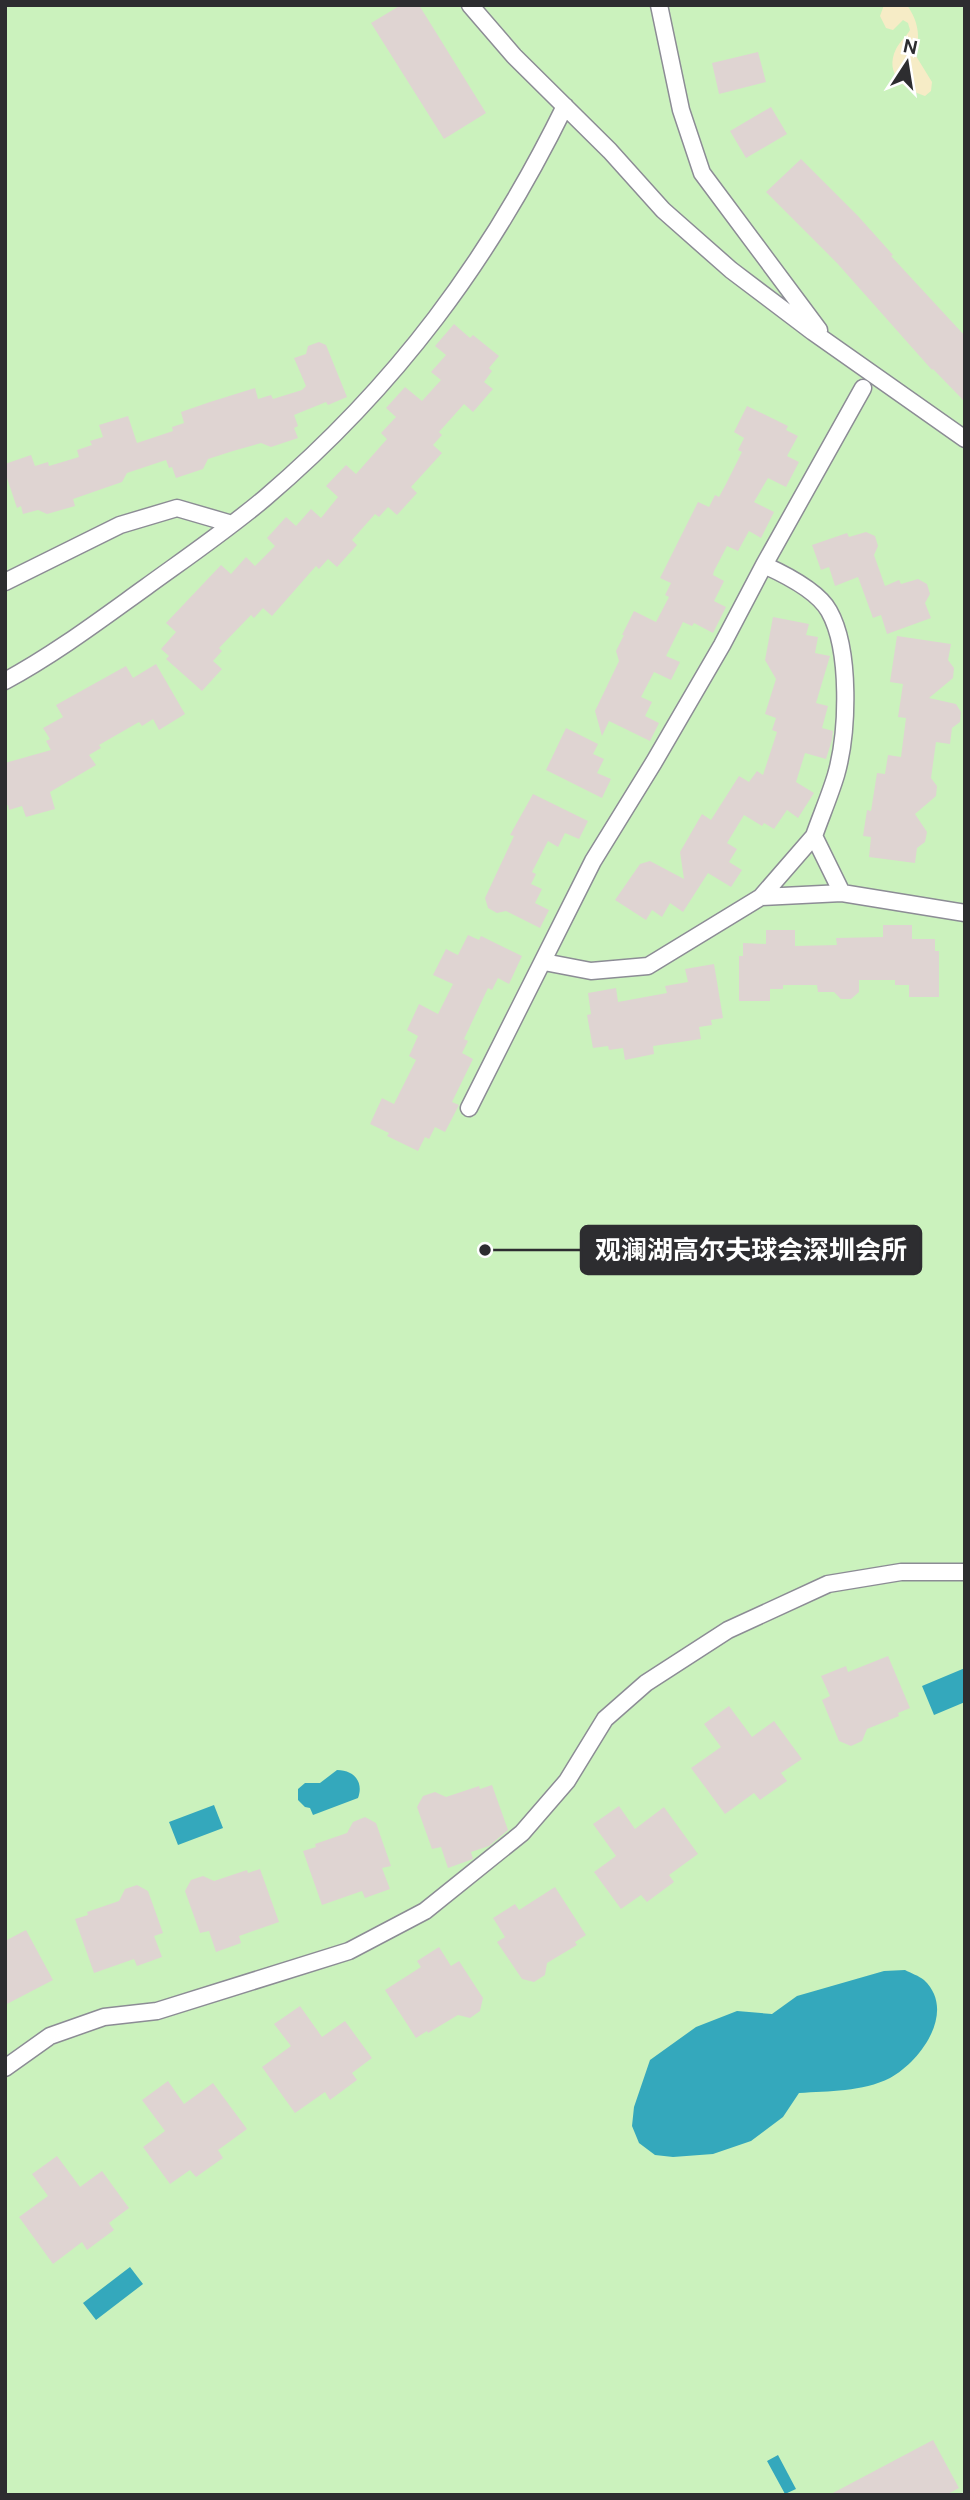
<svg xmlns="http://www.w3.org/2000/svg" width="970" height="2500" viewBox="0 0 970 2500" font-family="'DM Sans','Noto Sans SC',sans-serif">
<style>
.green{fill:#cbf2bd}
.sand{fill:#f6ecc6}
.water{fill:#34a8bc}
.building{fill:#dfd4d2}
.lines{fill:none;stroke-linecap:round;stroke-linejoin:round}
.street-casing{stroke:#8c8c95;stroke-width:19}
.street{stroke:#fff;stroke-width:16}
.leader{fill:none;stroke:#2d2d30;stroke-width:2.5}
.callout-dot{fill:#2d2d30;stroke:#fff;stroke-width:2.5}
.callout{fill:#2d2d30;stroke:#2d2d30;stroke-width:2.5}
.callout-label{font-size:26px;text-anchor:middle;font-weight:bold;fill:#fff}
</style>
<rect width="100%" height="100%" fill="#f4f4fe"/>
<path class="green" d="M5,5H965V2495H5Z"/>
<path class="sand" d="M884,5H907C919,23 920,35 916,56L932,82L931,91L925,96C904,89 884,74 896,49C900,41 906,37 910,30L908,23L903,20L893,30L886,28L880,16Z"/>
<path class="water" d="M965,1668V1702L934,1715L922,1686Z
M337,1770C354,1770 364,1782 358,1798L313,1815L310,1808L305,1807L298,1800V1789L305,1783H320Z
M214,1805L223,1828L178,1845L169,1822Z
M905,1970C911,1973 919,1976 924,1980C957,2011 921,2061 890,2078C862,2092 829,2091 799,2093L783,2117L751,2141L713,2154L673,2157L655,2155L639,2143L632,2126L634,2107L650,2060L696,2027L737,2011L772,2014L797,1996L884,1971Z
M130,2267L143,2284L96,2320L83,2303Z
M778,2455L796,2489L785,2494L767,2461Z"/>
<path class="building" d="M401,5H419L486,113L444,139L371,23Z
M758,52L766,82L719,94L712,63Z
M771,107L787,134L746,158L730,131Z
M801,159L858,216L893,255L891,256L965,336V402L933,369L932,370L837,263L766,192Z
M454,324L470,338L473,335L499,356L489,368L492,371L484,382L493,389L473,412L464,404L439,432L442,435L433,445L442,453L411,487L417,493L397,515L388,507L379,517L375,514L352,540L357,545L337,567L328,559L319,569L316,566L272,616L263,608L254,618L251,615L219,648L222,651L213,661L222,669L202,691L166,659L169,656L161,649L176,632L166,623L221,565L231,574L246,557L255,566L275,546L267,538L286,517L296,526L311,509L321,518L338,497L326,486L346,465L356,474L387,439L381,433L396,417L386,408L405,387L422,401L441,380L431,372L446,355L435,346Z
M319,342L326,345L347,397L328,405L326,402L294,415L298,426L294,428L298,438L271,447L261,443L233,451L208,459L203,469L176,478L172,467L169,468L166,460L127,473L122,482L73,499L75,506L47,514L38,510L23,514L21,506L17,508L5,472V464L31,455L35,466L48,462L49,466L79,457L77,450L92,445L90,441L103,437L99,425L128,416L137,443L173,431L172,427L184,423L181,412L210,402L255,388L258,399L271,395L273,399L302,390L306,386L294,358L306,354L308,346Z
M747,406L788,426L786,430L798,436L787,456L799,462L786,487L768,478L754,502L774,512L761,538L749,531L738,551L727,546L714,571L713,575L724,581L714,601L726,607L713,633L694,623L692,626L683,622L666,656L680,662L671,680L654,672L641,697L652,702L645,716L659,723L650,741L609,721L602,736L595,711L619,661L616,651L624,635H622L634,611L656,622L669,597L665,595L671,583L660,578L698,502L709,507L715,495L719,497L726,484L742,452L738,450L744,438L734,432Z
M866,532L875,536L878,546L874,555L885,586L899,580L901,584L918,579L927,584L930,594L925,603L931,618L887,634L881,615L873,618L858,577L835,586L829,567L821,570L812,545L847,533L849,537Z
M773,617L809,624L806,635L818,637L815,653L830,656L816,703L828,706L822,728L833,731L832,740L826,759L805,753L796,782L814,793L798,818L787,810L774,829L764,823L762,826L744,815L727,843L737,849L729,862L742,870L731,887L708,873L683,912L670,903L662,917L652,910L646,920L615,900L640,864L650,861L684,879L680,852L702,814L711,820L739,776L749,782L757,771L763,775L777,732L772,730L776,718L765,714L776,679L765,660Z
M897,636L951,644L948,660L954,668L953,678L929,698L956,704L961,712L960,722L952,728L950,744L936,742L931,778L937,786L936,796L915,814L927,832L925,842L917,848L915,863L869,857L871,837L863,836L867,810L871,811L877,773L885,774L888,755L901,757L906,718L898,717L903,684L890,682Z
M156,664L185,714L159,730L153,719L142,726L139,722L99,745L101,748L89,755L96,765L50,792L55,809L26,817L22,806L9,810L8,805L5,806V763L51,750L46,741L50,739L43,728L63,717L56,705L126,666L133,678Z
M566,728L598,744L593,754L604,759L597,773L611,779L602,798L546,770Z
M533,794L588,821L579,839L565,833L558,847L548,841L532,872L536,874L531,884L542,889L535,903L549,910L540,928L506,911L497,913L488,908L485,898L514,836L510,835Z
M883,925H912V939H935V951H939V997H909V985H895V980H859V992L851,999H841L834,992H818L817,985H783V989H770V1001H739V956H743V943L766,944V930H795V946L837,945L836,938L883,937Z
M468,935L479,940L481,936L522,956L509,984L498,978L492,990L488,988L464,1039L468,1041L462,1053L473,1059L452,1102L459,1105L445,1132L435,1127L429,1139L425,1137L418,1151L387,1136L389,1133L370,1124L382,1098L394,1104L416,1060L409,1056L418,1036L407,1030L419,1004L438,1014L453,984L433,975L446,949L458,955Z
M714,964L723,1018L711,1020L712,1025L699,1027L701,1039L653,1046L654,1054L625,1060L623,1048L609,1050L608,1046L593,1048L587,1015L591,1014L588,993L616,988L618,1002L667,993L665,986L688,982L685,969Z
M888,1656L910,1708L898,1713L899,1716L867,1729L862,1741L851,1746L839,1741L822,1700L830,1696L821,1676L846,1666L848,1672Z
M729,1706L752,1737L774,1721L802,1759L781,1773L787,1781L760,1800L754,1793L725,1814L691,1768L721,1747L704,1724Z
M492,1785L508,1830L489,1846L471,1852L473,1859L448,1868L441,1847L432,1849L417,1807L423,1796L435,1792L446,1797L479,1786L480,1789Z
M619,1806L635,1829L664,1807L698,1854L669,1875L674,1882L647,1902L641,1895L621,1909L594,1872L616,1856L593,1824Z
M365,1817L376,1823L391,1866L382,1868L390,1889L365,1898L362,1891L322,1905L303,1851L316,1847L315,1844L347,1833L353,1822Z
M260,1869L279,1922L239,1936L241,1943L216,1952L209,1931L200,1933L185,1891L191,1880L203,1876L214,1881L247,1870L248,1873Z
M137,1885L148,1891L163,1933L154,1936L162,1957L137,1966L134,1959L94,1973L75,1919L88,1915L87,1912L119,1901L125,1889Z
M555,1887L586,1935L575,1942L577,1945L547,1963L545,1975L534,1982L522,1979L497,1942L505,1937L493,1918L515,1904L519,1910Z
M26,1930L53,1980L5,2005V1941Z
M439,1947L451,1966L459,1961L483,1998L480,2011L470,2018L458,2015L428,2033L427,2031L416,2038L385,1990L421,1967L417,1961Z
M300,2006L322,2037L345,2021L372,2058L352,2073L357,2080L330,2100L325,2092L295,2113L262,2067L291,2046L274,2024Z
M168,2081L184,2104L213,2083L247,2129L218,2150L223,2158L196,2177L190,2170L170,2184L143,2147L165,2131L142,2100Z
M57,2156L80,2187L102,2171L129,2208L109,2223L114,2230L87,2250L82,2242L53,2264L19,2217L48,2196L32,2174Z
M933,2440L959,2488L946,2495H829Z"/>
<g class="lines">
<defs>
<path id="street" d="M470,5L514,56L610,151L663,210L731,270L813,332L965,439
M659,5L681,110L702,173L819,330
M764,565L863,388
M5,582L120,525L177,508L232,524
M5,681C55,654 100,620 146,587C186,558 227,530 265,498C396,386 489,261 565,106
M761,897L842,893
M544,962L591,971L648,966L761,897L814,836
M469,1108L593,861L654,762L722,645L764,565C784,574 818,591 829,611C851,650 848,733 836,775C830,795 821,816 814,836L842,893L965,913
M5,2068L50,2036L104,2017L157,2011L349,1951L425,1911L522,1833L567,1781L605,1719L646,1683L728,1630L828,1584L901,1572H965"/>
</defs>
<use href="#street" class="street-casing"/>
<use href="#street" class="street"/>
</g>
<path class="leader" d="M485 1250L581 1250"/>
<circle class="callout-dot" cx="485" cy="1250" r="7"/>
<rect class="callout" x="581" y="1226" width="340" height="48" rx="7"/>
<g class="callout-label">
<text x="751" y="1259">观澜湖高尔夫球会深圳会所</text>
</g>
<rect width="970" height="2500" fill="none" stroke="#2d2d30" stroke-width="14"/>
<g transform="translate(907 63) rotate(12)" stroke="#ffffff" stroke-width="5" paint-order="stroke">
<path d="M0-5L12 26L0 18L-12 26Z" fill="#2d2d30"/>
<text y="-10" font-size="19" font-weight="bold" text-anchor="middle" fill="#2d2d30">N</text>
</g>
</svg>
